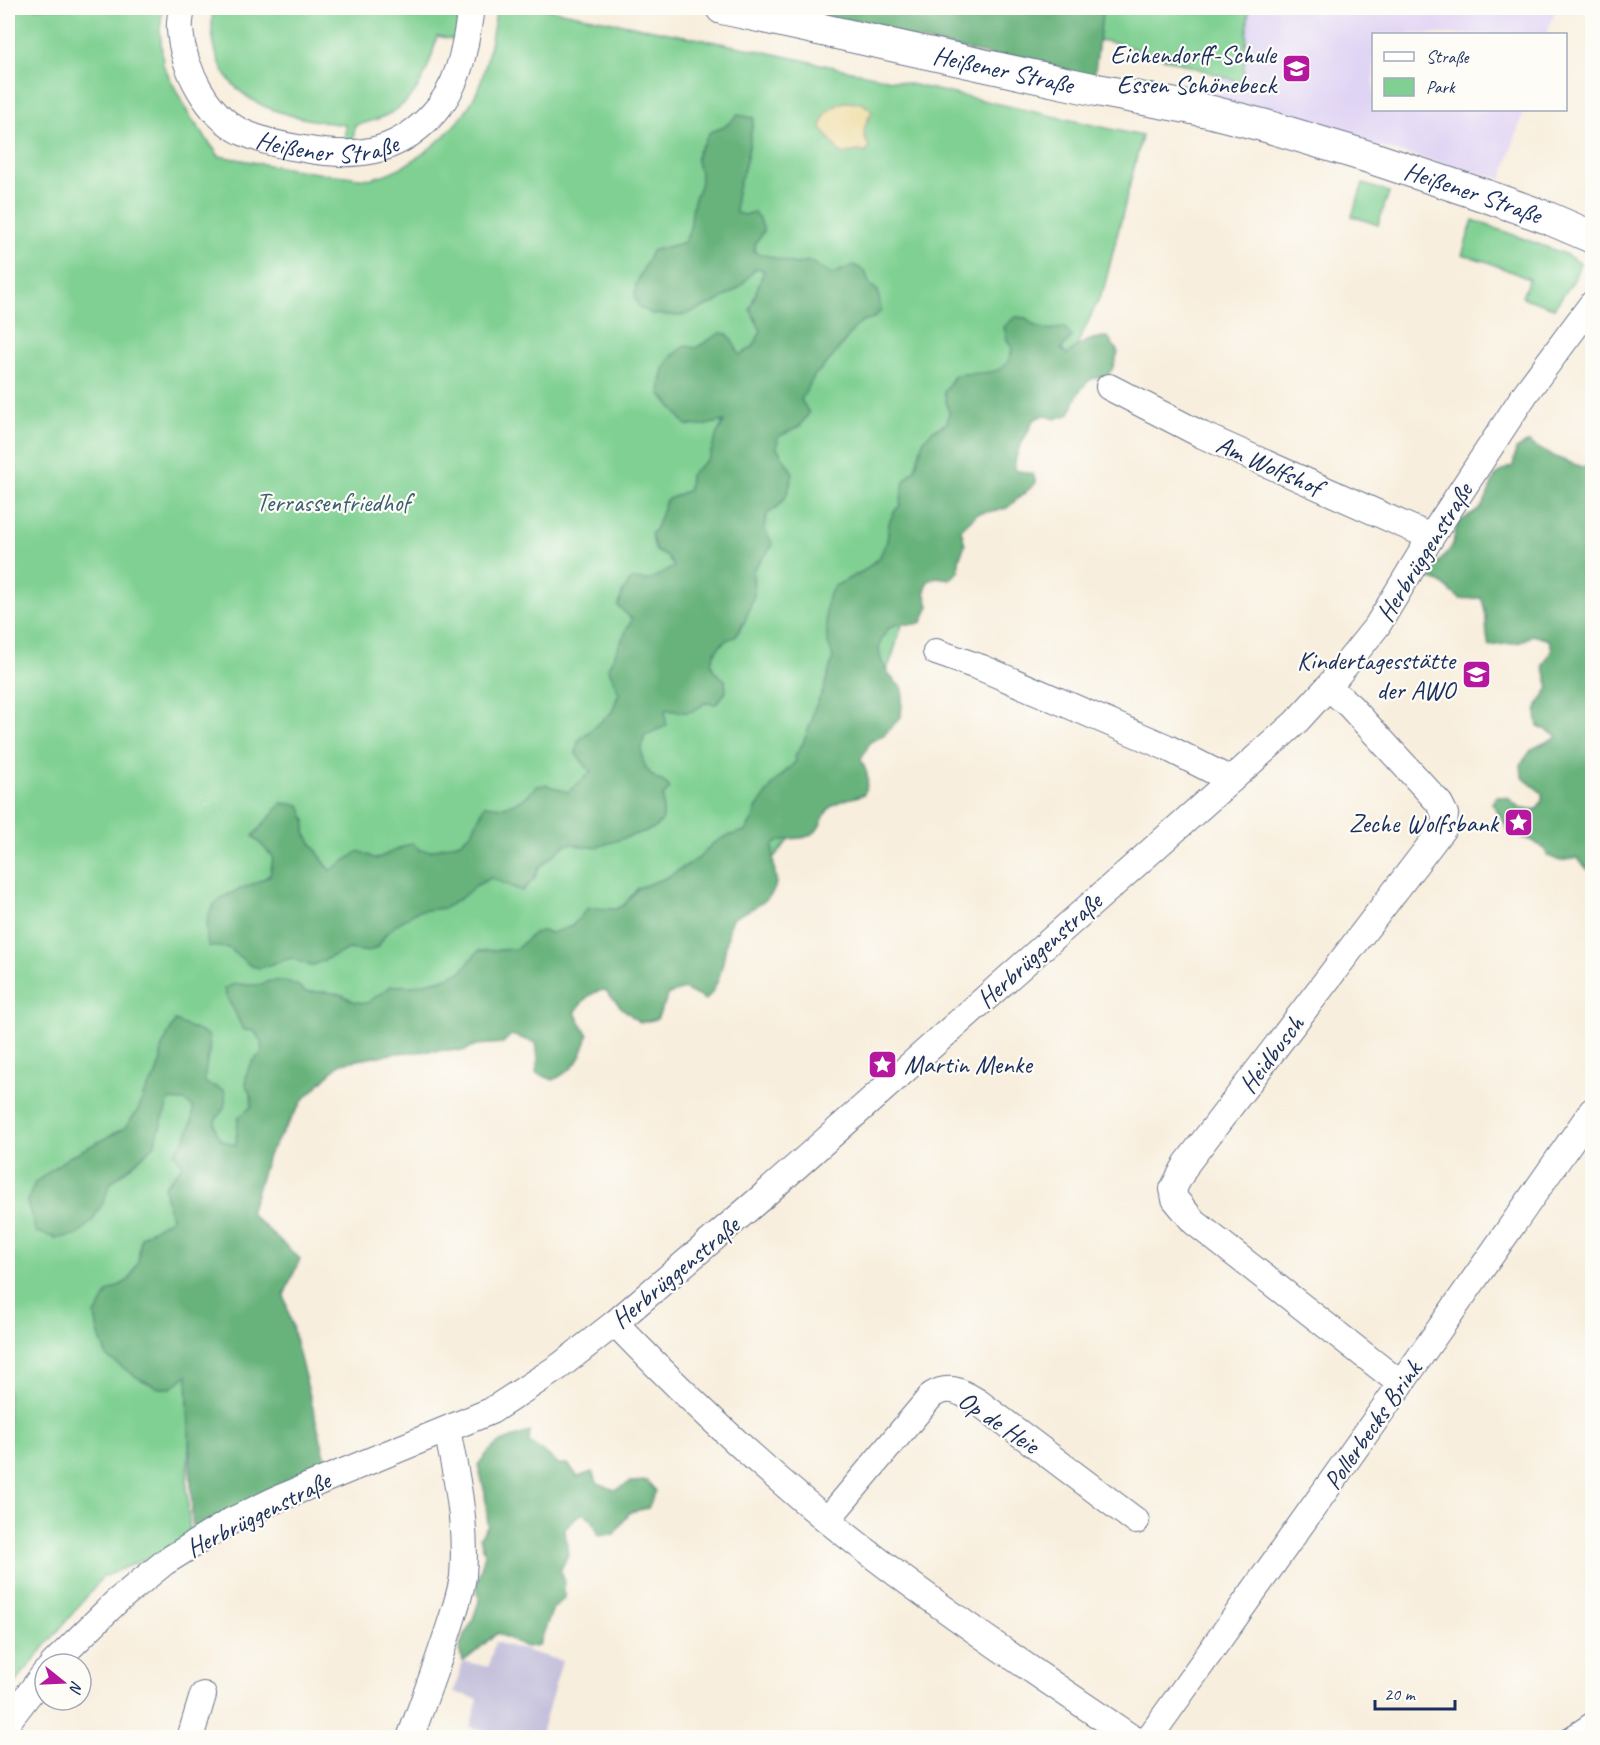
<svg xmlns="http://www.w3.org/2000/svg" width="1600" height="1745" viewBox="0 0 1600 1745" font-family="Caveat,sans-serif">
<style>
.built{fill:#e0d4f4}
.industrial{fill:#c4c0db}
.green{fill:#7fd092;stroke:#4d8078;stroke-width:1.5}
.forest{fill:#67b27c;stroke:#41706d;stroke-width:1.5}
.sand{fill:#eeda9e;stroke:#84847e;stroke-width:1.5}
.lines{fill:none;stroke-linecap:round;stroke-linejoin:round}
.minor-casing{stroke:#68728a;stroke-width:28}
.tertiary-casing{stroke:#68728a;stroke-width:34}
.minor{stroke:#fff;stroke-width:26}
.tertiary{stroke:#fff;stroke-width:32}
.labels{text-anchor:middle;stroke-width:4.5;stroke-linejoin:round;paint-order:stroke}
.poi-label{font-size:26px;fill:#1b2f5e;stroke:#fdfcf7;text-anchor:end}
.street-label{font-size:26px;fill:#1b2f5e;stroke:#fdfcf7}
.park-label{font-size:26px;fill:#395f6e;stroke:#fdfcf7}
</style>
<rect width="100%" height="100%" fill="#fdfcf7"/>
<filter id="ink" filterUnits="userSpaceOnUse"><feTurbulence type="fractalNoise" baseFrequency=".0167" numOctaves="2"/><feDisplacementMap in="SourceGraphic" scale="12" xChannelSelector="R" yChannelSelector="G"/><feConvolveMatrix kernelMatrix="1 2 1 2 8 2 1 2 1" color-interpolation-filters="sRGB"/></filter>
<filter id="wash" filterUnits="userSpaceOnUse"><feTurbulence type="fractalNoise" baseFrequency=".008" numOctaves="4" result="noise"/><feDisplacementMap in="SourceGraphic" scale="24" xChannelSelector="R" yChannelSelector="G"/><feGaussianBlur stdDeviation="1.35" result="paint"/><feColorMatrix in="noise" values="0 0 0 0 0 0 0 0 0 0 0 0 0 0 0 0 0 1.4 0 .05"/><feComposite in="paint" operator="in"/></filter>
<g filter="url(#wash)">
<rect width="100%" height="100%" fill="#f8eedd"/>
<path class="built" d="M1237,8H1556L1547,34H1374V110H1524L1502,179L1212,103L1233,26Z"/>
<path class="industrial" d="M495,1642L562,1661L540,1737H505L470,1727L478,1699L454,1692L463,1661L488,1667Z"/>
<path class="green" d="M8,8H163L160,29L163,65L189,115L219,156C261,163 303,173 346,176C354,177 365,180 373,178C416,167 465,125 480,84C489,60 492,32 497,8H541L766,52L1142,136L1104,288L1067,366L922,560L892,657L861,735L799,828L700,943L510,984L293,1040L197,1265L187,1488L190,1539L103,1577L8,1691Z
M214,8H460L457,40L437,36C426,85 408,116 355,125L353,144H345V125C295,118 232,110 216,53C212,38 210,23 214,8Z
M916,8H1249L1243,83L1116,43Z
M1363,184L1389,192L1378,225L1352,216Z
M1473,220L1565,254L1580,263L1574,280L1554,308L1522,297L1529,279L1485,261L1462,255Z"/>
<path class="forest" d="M775,8H1103L1094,78Z
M738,115L754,118C750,133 750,147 746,161C741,182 734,191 736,213L745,215L754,212L761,222L764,231L756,242L754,252L796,264L809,261L832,274L854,265L865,271L870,285L878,291L881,311L872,319L862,321L853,330L831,359L815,375L801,400L809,413L800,426L778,437L777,448L793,473C788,495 786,502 767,514L764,528L773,545L753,570L754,595L745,621L735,637C722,640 715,650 711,663L714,671L725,680L726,692L716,704L705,703C690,716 683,713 665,709L666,726L645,735C640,751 640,765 654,777C660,782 666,781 670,788L663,796V819L655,828L597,847H583L574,844L565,845L539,868L534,879L522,891L491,878L477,885L461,898L445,908L418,911L397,924L385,935L378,947L368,952L349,949L311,966L291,958L260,968L251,966L229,948L208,946C199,889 236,897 270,875L273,857L253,836L282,803L300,805L306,821L305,833L330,871L359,851L376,859L412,843L420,850L430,851L460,842L472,832L485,805L504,807L522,800L537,786L546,785L568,792L591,772L576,754L578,741L612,712L619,693L608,668L632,619L618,606L623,591L632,579L649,580L674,567L668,557L656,551L651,534L656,528L666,500L689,490L690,475L709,458L717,434L724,421L701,426L686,425L660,393C662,369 665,359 685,346L696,348L720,333L728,334L740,355L753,347L761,331L750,309L764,270L756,268L740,287L717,302L681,316L652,314L640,308L635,298L636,284L652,251L685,242C693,226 690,218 694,201C696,193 701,188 701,179C701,170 694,161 698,152C700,147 707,139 710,132L724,127Z
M1015,317L1026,318C1035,330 1051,332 1064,327L1072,337L1061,349L1067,355C1078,344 1092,337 1108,337L1118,352C1115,361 1113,373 1104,377C1099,379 1094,377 1090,380C1079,388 1074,402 1070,414L1055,419L1044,415L1033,420C1027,438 1013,451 1015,470L1033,474L1036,483L1007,508L977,514L961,529L965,545L959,559V572L950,579L936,577L927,582L925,592L929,606L922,622C909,628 904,621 895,625C889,627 887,630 884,635C871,654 888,676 903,689L901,717L883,736L870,742L861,760C868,773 870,780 864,794C853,799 838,799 829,809C823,815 821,828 814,833C803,842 786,835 773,845C772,857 774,868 776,879C778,901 747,910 732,919C723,946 726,978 706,1000L684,989L669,994L657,1019L640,1023L621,1007L605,990C589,992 583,1000 575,1013L588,1035C581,1059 576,1069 553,1080L536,1073L538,1059L536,1043L511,1035L503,1043L476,1045L463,1051L450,1050L397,1053L341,1063L303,1100L268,1155L250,1213L300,1259L284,1295L329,1471L193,1538L187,1375L171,1388H159L140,1379L107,1357L98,1332L95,1315L108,1292L129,1280L138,1261L141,1237L171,1219L164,1187L183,1165L174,1153C186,1140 194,1125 193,1107L184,1101L169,1100L154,1146L110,1184L104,1201L92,1221L76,1236L56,1238L36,1232L27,1202L35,1183L46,1174L69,1157L125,1128L138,1110L144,1094L155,1077L161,1060V1049L175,1021L208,1035C213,1050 203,1067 205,1083L224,1090C228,1103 224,1111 215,1120C215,1138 220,1141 236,1145L238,1118L251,1107C253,1091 247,1094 246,1083C245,1070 253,1060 262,1053L261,1041L254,1031L244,1030C238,1022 237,1014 232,1007C228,1000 226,997 224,989C236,980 242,986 256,985C261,985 265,982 270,981C283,980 295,981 305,992H328L342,995L355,1002L367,1003L391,986H413L442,979L461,972L478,951L516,949L534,933L542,931L551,933L572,926L588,908L616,909L624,905L638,888L666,878L699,858L712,844L727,836L745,831L753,819L756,809L773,784L796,761L795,756L803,743L812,720V714L824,689L833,657L827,640L826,611L828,596L835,586L863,571L879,558L887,541L889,523L894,512L900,506L904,481L915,469L923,441L932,431L947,423L949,413L944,392L955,375C978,371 1009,380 1012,348L1007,340L1004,327Z
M1529,442C1546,454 1572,465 1592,469V874L1577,858L1560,861L1548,856L1544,849L1533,841L1511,834L1492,803L1496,796L1509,798C1517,808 1525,810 1537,809L1542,801V793L1522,777L1521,764L1532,749L1558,736L1538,726C1533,707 1539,703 1549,688L1543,665L1552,649L1549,640L1532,635L1521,642L1489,646C1484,629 1489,614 1481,598L1460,599L1440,582L1431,579V570L1446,555L1452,546L1458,522C1465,518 1479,512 1482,506C1495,487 1486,475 1513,466L1516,449Z
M530,1432L529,1442L547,1454L558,1464H568L578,1477L592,1472L598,1484L615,1490L631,1482L647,1481L656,1491L648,1508L630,1512L614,1534L599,1535L592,1520L584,1513L576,1517L565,1529L568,1555L560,1571L564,1580V1599L553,1608L539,1645L526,1647L498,1633C485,1641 477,1653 463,1661L459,1650L463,1638L472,1622L479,1601L477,1583L485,1554L480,1537L488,1526L485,1493L478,1465C496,1440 502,1441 530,1432Z"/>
<path class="sand" d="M844,102L862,103L872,111C865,125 860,132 869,146L866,153L859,151L841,154L821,128C824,112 829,108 844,102Z"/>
</g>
<g filter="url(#ink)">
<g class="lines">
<defs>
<g id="minor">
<path id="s1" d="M182,8C181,15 179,23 180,30C183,68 207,115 242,132C262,141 283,146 304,149C354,158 393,155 430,117C460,87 465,48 471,8"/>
<path d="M1109,387L1202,435L1431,537"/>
<path d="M936,652L982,668L1166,747L1231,780"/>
<path d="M1328,687L1350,706L1440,804L1445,814L1444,827L1187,1163L1173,1189L1175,1199L1194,1222L1401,1384"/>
<path d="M615,1323C691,1402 773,1479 860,1546C948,1614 1040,1676 1132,1738"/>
<path d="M828,1519L932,1395C950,1384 961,1392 978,1402L1136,1521"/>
<path d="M53,1664L117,1601L165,1562L231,1521L275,1500L491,1411L560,1366L615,1323L762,1197L1231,780L1295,723L1328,687L1377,626L1431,537L1525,394L1592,304"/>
<path d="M8,1721L45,1673"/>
<path d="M190,1738L203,1695"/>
<path d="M410,1738C424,1700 438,1663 450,1625C455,1609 461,1592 463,1576C467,1526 457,1478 447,1430"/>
<path d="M1149,1738L1401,1384L1592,1111"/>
<path d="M1574,1738L1592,1726"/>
</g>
<g id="tertiary">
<path id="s2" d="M722,8L1097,90L1208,111L1266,126L1369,157L1489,197L1548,218L1592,237"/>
</g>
</defs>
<use href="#minor" class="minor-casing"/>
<use href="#tertiary" class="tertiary-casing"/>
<use href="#minor" class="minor"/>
<use href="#tertiary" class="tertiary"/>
</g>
</g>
<defs>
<symbol id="school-square" viewBox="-11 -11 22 22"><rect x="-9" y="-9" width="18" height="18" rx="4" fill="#b5179e" stroke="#fdfcf7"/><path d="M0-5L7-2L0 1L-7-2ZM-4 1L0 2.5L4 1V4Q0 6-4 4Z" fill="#fff"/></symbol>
<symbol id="sight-square" viewBox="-11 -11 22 22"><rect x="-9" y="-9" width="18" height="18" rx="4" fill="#b5179e" stroke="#fdfcf7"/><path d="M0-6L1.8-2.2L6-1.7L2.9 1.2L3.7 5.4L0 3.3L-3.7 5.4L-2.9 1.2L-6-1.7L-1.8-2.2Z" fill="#fff"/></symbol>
</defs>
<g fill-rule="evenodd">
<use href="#school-square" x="1280" y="52" width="33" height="33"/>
<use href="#school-square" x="1460" y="658" width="33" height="33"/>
<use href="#sight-square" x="1502" y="806" width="33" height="33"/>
<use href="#sight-square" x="866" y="1048" width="33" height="33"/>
</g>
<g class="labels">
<g class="poi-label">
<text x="1276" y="63">Eichendorff-Schule<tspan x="1276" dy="30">Essen Schönebeck</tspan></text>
<text x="1455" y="669">Kindertagesstätte<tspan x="1455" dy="30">der AWO</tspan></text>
<text x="1498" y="832">Zeche Wolfsbank</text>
<text x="904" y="1073" text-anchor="start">Martin Menke</text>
</g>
<g class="street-label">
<text dy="9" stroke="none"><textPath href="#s2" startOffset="288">Heißener Straße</textPath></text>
<text dy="9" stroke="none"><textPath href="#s1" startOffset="234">Heißener Straße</textPath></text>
<text dy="9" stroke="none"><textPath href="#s2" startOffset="774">Heißener Straße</textPath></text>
<text transform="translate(1269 465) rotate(24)" y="9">Am Wolfshof</text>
<text transform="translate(1424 552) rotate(-58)" y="9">Herbrüggenstraße</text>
<text transform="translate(1039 950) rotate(-42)" y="9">Herbrüggenstraße</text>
<text transform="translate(1271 1054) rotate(-53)" y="9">Heidbusch</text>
<text transform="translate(675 1272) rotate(-40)" y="9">Herbrüggenstraße</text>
<text transform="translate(999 1422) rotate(34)" y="9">Op de Heie</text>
<text transform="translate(1372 1425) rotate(-55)" y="9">Pollerbecks Brink</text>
<text transform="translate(258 1514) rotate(-27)" y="9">Herbrüggenstraße</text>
</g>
<g class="park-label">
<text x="333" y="511">Terrassenfriedhof</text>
</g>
</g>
<rect width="1600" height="1745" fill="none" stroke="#fdfcf7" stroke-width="30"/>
<rect x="1372" y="33" width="195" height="78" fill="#fdfcf7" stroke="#a3aaba" stroke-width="1.5"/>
<rect x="1384" y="52" width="30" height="9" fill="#ffffff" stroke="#a3aaba" stroke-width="1.5"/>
<text x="1426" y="63" font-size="18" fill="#1b2f5e">Straße</text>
<rect x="1384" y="78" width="30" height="18" fill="#7fd092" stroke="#a3aaba" stroke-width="1.5"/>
<text x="1426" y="93" font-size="18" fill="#1b2f5e">Park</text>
<g transform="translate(63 1682) rotate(108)"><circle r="28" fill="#fdfcf7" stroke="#a3aaba" stroke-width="1.5"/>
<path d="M0-4.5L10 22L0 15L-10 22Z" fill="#b5179e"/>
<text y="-9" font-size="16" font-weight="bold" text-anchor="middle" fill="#1b2f5e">N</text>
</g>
<path d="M1375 1700v9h80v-9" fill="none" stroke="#1b2f5e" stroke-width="3"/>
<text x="1384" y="1700" font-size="18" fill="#1b2f5e" stroke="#fdfcf7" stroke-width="4.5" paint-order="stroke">20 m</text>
</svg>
